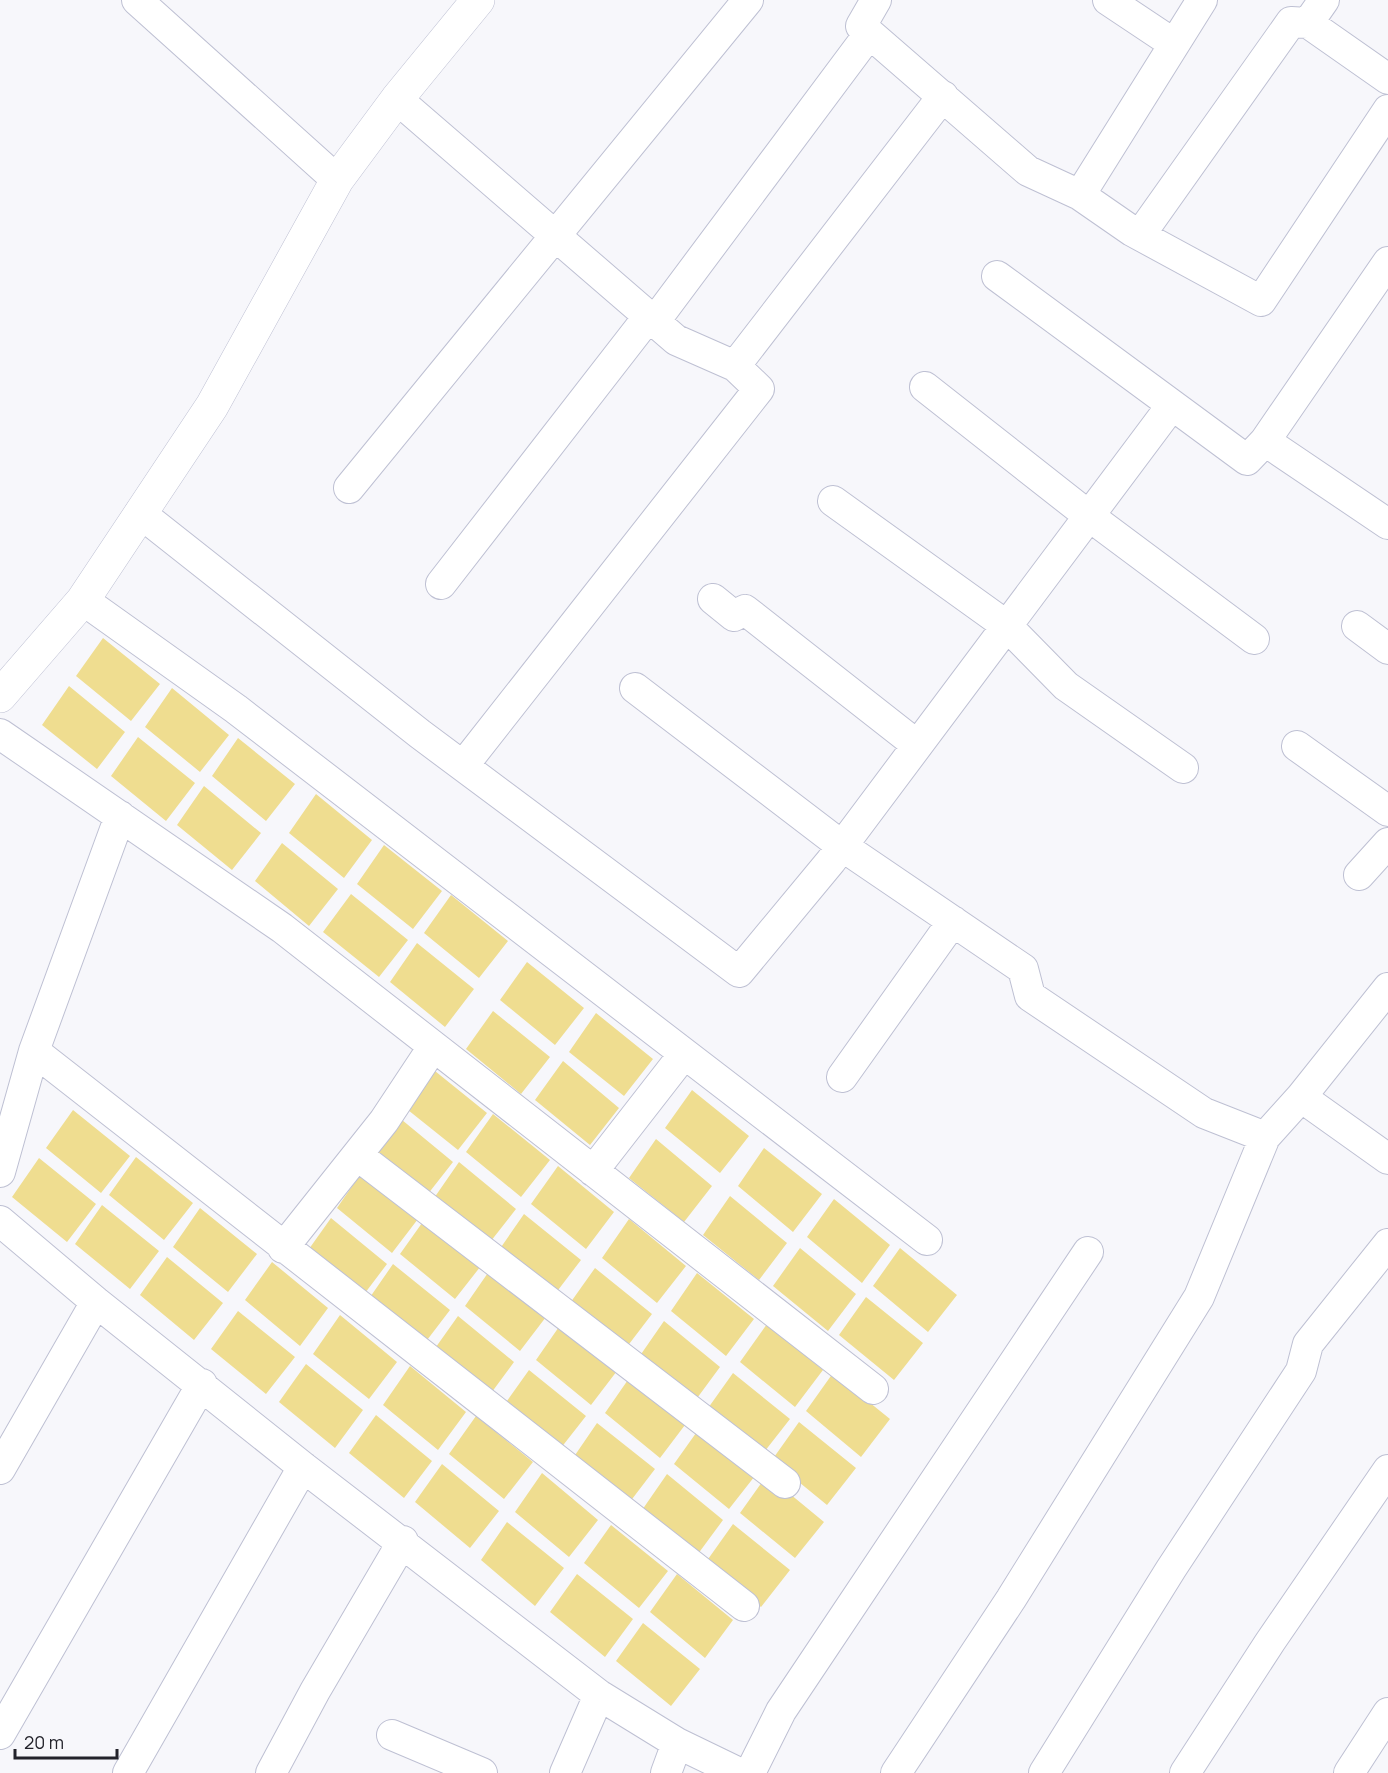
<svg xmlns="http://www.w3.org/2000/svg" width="1388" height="1773" viewBox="0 0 1388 1773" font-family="Manrope,sans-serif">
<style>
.building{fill:#efdd90}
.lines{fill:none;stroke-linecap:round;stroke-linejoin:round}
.minor-casing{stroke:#bec0d3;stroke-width:32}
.tertiary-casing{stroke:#bec0d3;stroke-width:34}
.minor{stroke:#fff;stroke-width:30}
.tertiary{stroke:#fff;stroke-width:33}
</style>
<rect width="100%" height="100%" fill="#f7f7fb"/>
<path class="building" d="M103,638L160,684L131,721L76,676Z
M69,686L125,732L97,769L42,725Z
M172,688L229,735L200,772L145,727Z
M138,737L195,783L166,821L111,776Z
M238,738L295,784L266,821L212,776Z
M204,786L261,833L232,870L177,825Z
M316,794L372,840L344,878L289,833Z
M282,843L338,889L309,926L255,881Z
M384,845L442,891L413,929L357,884Z
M351,894L408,940L379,977L323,932Z
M451,895L508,941L479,978L424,933Z
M417,943L474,989L445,1027L390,982Z
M527,962L584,1008L555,1045L500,1000Z
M493,1011L550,1057L521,1094L466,1049Z
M596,1013L653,1059L624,1096L569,1052Z
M563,1061L619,1108L590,1145L535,1100Z
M430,1067L487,1113L458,1150L403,1106Z
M692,1090L749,1136L720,1173L665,1128Z
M73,1110L130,1156L101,1193L46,1148Z
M493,1114L550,1160L521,1197L466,1152Z
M396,1115L453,1162L424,1199L369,1154Z
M656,1139L712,1186L684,1222L629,1178Z
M764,1148L822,1194L793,1232L738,1186Z
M136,1157L193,1203L164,1240L109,1195Z
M39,1158L96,1204L67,1242L12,1197Z
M459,1162L516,1209L487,1246L432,1201Z
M558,1166L614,1212L586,1249L531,1204Z
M364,1169L421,1215L392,1253L337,1208Z
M730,1196L787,1243L759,1280L703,1235Z
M834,1199L890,1245L862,1283L807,1237Z
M102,1205L159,1251L130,1289L75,1244Z
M200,1208L257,1254L228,1292L173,1247Z
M524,1214L581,1260L552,1298L497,1253Z
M427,1216L484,1262L455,1299L400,1254Z
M331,1218L387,1264L359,1301L304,1256Z
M629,1219L686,1266L657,1303L602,1258Z
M800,1248L856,1294L828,1331L773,1286Z
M900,1248L957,1295L928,1332L873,1286Z
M167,1257L223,1303L194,1340L140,1295Z
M272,1262L328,1308L300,1346L245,1300Z
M393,1264L450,1310L421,1348L366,1303Z
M492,1267L549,1313L520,1351L465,1306Z
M595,1268L652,1314L623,1352L568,1306Z
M697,1273L754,1319L726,1356L671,1311Z
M866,1297L923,1343L894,1380L839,1335Z
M238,1311L295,1357L266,1394L211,1349Z
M340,1315L397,1362L369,1399L313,1354Z
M458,1316L514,1362L486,1400L431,1354Z
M563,1321L620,1367L591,1405L536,1360Z
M664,1321L720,1367L692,1405L637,1360Z
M767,1324L823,1370L795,1407L740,1362Z
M306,1364L363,1410L335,1448L279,1402Z
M410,1366L466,1412L438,1450L383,1405Z
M529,1370L586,1416L557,1453L502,1408Z
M733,1373L790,1419L761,1456L706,1411Z
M833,1373L890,1419L861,1457L806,1411Z
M632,1374L688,1421L660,1458L605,1413Z
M376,1415L432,1461L404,1498L349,1453Z
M476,1416L533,1462L504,1499L449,1454Z
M799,1422L856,1468L827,1505L772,1460Z
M597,1423L655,1469L626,1507L571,1461Z
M701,1426L758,1472L729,1509L674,1464Z
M442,1464L499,1511L470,1548L415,1502Z
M542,1473L598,1520L569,1557L515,1512Z
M667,1474L723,1520L695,1558L640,1513Z
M767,1475L824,1522L795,1558L740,1513Z
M507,1522L564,1568L535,1606L481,1560Z
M733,1524L790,1570L761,1607L706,1562Z
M611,1525L668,1571L639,1608L584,1563Z
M577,1574L633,1619L605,1657L550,1612Z
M677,1574L733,1620L705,1658L650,1612Z
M643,1623L700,1669L671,1706L616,1661Z"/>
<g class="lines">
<defs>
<path id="minor" d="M137,0L337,180
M876,0L861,26L1028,171L1080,195L1202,0
M1108,0L1174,44
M1324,0L1308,23L1388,79
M397,99L676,340L735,366L943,96
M1080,195L1132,231L1261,301L1388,110
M1140,235L1291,22L1308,23
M997,276L1247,460L1265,441L1388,262
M655,321L869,34
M925,387L1089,516L1254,639
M1265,441L1388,524
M349,488L748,0
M833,501L1007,626L1066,686L1183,768
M140,513L420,734L739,972L831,861L1172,405
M441,584L649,316
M713,599L734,616L745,610L917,745
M83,600L236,709L927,1240
M1357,626L1388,649
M635,688L842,846L1023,969L1030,996L1204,1113L1265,1137L1301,1097
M0,734L282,928L873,1389
M1297,746L1388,811
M463,766L759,389L735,366
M1359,875L1388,843
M1388,988L1301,1097L1388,1159
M34,1051L744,1606
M842,1077L953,921
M357,1155L785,1483
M593,1171L684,1054
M0,1172L34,1051L120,816
M0,1221L96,1302L303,1467L599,1695L677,1743L739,1773
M283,1248L384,1121L433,1047
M0,1469L96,1302
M0,1734L202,1384
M392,1735L482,1773
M128,1773L303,1467
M271,1773L315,1691L403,1541
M565,1773L599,1695
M666,1773L677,1743
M750,1773L781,1711L1088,1252
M896,1773L1011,1599L1199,1297L1265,1137
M1044,1773L1171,1569L1301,1371L1308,1344L1388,1244
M1185,1773L1270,1642L1388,1470
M1349,1773L1388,1713"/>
<path id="tertiary" d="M0,696L83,600L212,406L337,180L397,99L478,0"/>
</defs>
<use href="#minor" class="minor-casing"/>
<use href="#tertiary" class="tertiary-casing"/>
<use href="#minor" class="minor"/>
<use href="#tertiary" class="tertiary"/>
</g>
<path d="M15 1749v9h102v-9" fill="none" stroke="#23232b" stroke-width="3"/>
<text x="24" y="1749" font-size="18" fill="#23232b" stroke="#f7f7fb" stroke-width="4.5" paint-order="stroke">20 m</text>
</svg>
